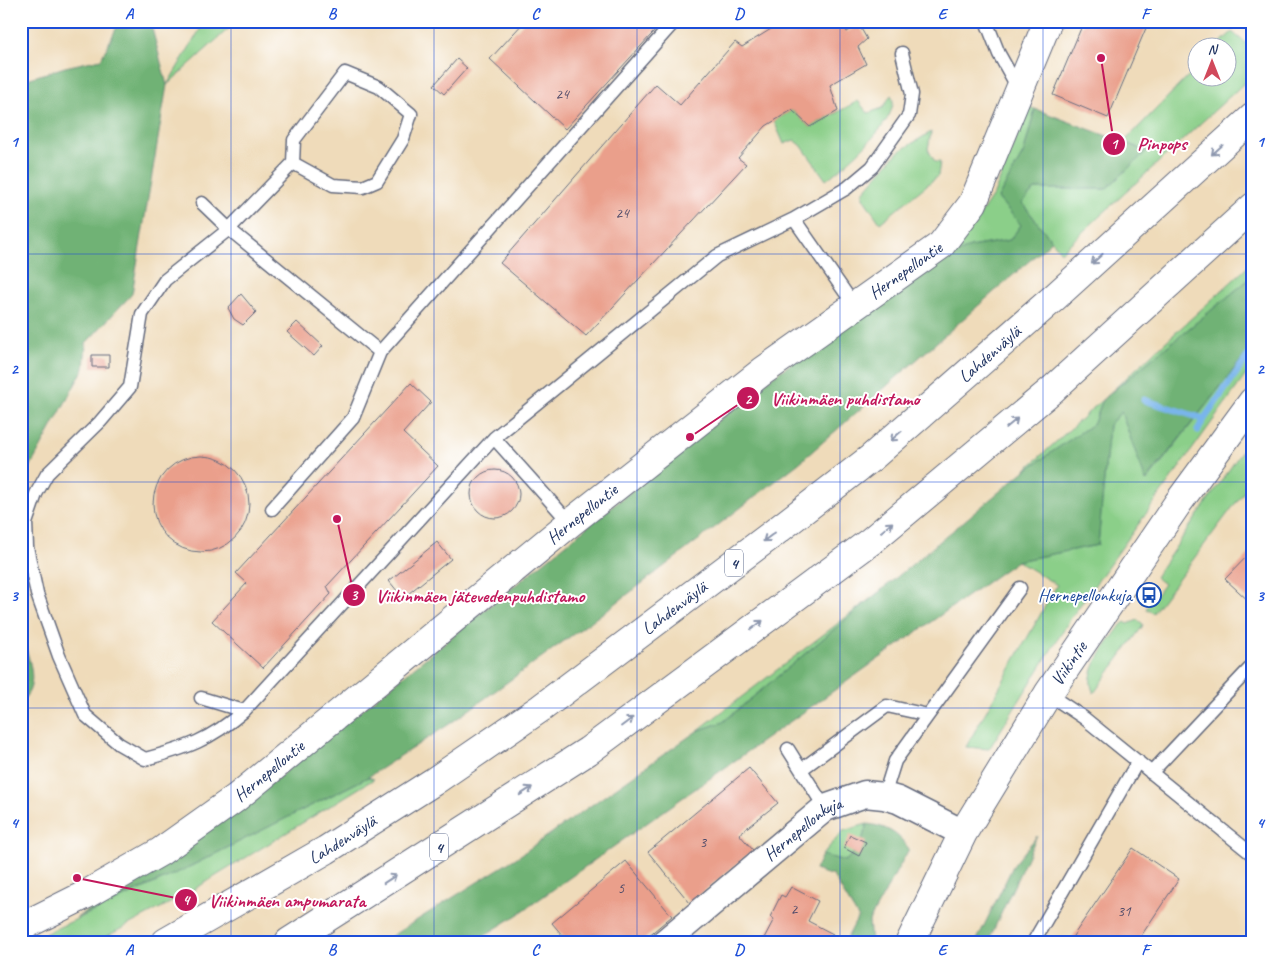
<svg xmlns="http://www.w3.org/2000/svg" width="1274" height="963" viewBox="0 0 1274 963" font-family="Caveat,sans-serif">
<style>
.green{fill:#8bcf89;stroke:#537f74}
.forest{fill:#70b275;stroke:#46706a}
.lines{fill:none;stroke-linecap:round;stroke-linejoin:round}
.stream{stroke:#79b5eb;stroke-width:7}
.building{fill:#ea9f8b}
.lane-casing{stroke:#656b7e;stroke-width:15}
.street-casing{stroke:#656b7e;stroke-width:29}
.secondary-casing{stroke:#656b7e;stroke-width:30}
.highway-casing{stroke:#656b7e;stroke-width:30}
.lane{stroke:#fff;stroke-width:12}
.street{stroke:#fff;stroke-width:26}
.secondary{stroke:#fff;stroke-width:28}
.highway{stroke:#fff;stroke-width:28}
.oneway{stroke:#8d97ae}
.grid{fill:none;stroke:#1d4ed8;stroke-width:1;stroke-opacity:0.55}
.labels{text-anchor:middle;stroke-width:4;stroke-linejoin:round;paint-order:stroke}
.number-label{font-size:15px;fill:#4f4b69}
.shield{fill:#fff;stroke:#5f6d8e;stroke-width:1}
.shield-label{font-size:16px;font-weight:bold;fill:#1b2f5e}
.street-label{font-size:18px;fill:#1b2f5e;stroke:#fff}
.transit-label{font-size:18px;fill:#164399;stroke:#fff;text-anchor:end}
.leader{fill:none;stroke:#c2185b;stroke-width:2}
.callout-dot{fill:#c2185b;stroke:#fff;stroke-width:2}
.mark-label{font-size:15px;text-anchor:middle;font-weight:bold;fill:#fff}
.callout-label{font-size:19px;text-anchor:middle;font-weight:bold;fill:#c2185b;stroke:#fff;stroke-width:4;stroke-linejoin:round;paint-order:stroke}
.neatline{fill:none;stroke:#1d4ed8;stroke-width:2}
.grid-label{font-size:16px;text-anchor:middle;font-weight:bold;fill:#1d4ed8}
</style>
<rect width="100%" height="100%" fill="#fff"/>
<filter id="ink" filterUnits="userSpaceOnUse"><feTurbulence type="fractalNoise" baseFrequency=".02" numOctaves="2"/><feDisplacementMap in="SourceGraphic" scale="10" xChannelSelector="R" yChannelSelector="G"/><feConvolveMatrix kernelMatrix="1 2 1 2 8 2 1 2 1" color-interpolation-filters="sRGB"/></filter>
<filter id="wash" filterUnits="userSpaceOnUse"><feTurbulence type="fractalNoise" baseFrequency=".0096" numOctaves="4" result="noise"/><feDisplacementMap in="SourceGraphic" scale="20" xChannelSelector="R" yChannelSelector="G"/><feGaussianBlur stdDeviation="1.12" result="paint"/><feColorMatrix in="noise" values="0 0 0 0 0 0 0 0 0 0 0 0 0 0 0 0 0 1.4 0 .05"/><feComposite in="paint" operator="in"/></filter>
<g filter="url(#wash)">
<rect width="100%" height="100%" fill="#efdbba"/>
<path class="green" d="M205,21H237L167,85Z
M1232,32L1253,49V75L1061,252L1022,203L1035,189H1106L1146,151L1124,142L1196,68V78H1226V48L1216,47Z
M891,95C905,116 842,168 826,180L801,145L794,140L784,144L774,121L792,110L810,127L858,101L868,113L883,108Z
M1028,107L1035,109L1024,152L998,198L1021,225L1010,240L970,247L925,270L964,239L994,194Z
M931,132L928,149L935,162H940L938,176L880,223L863,198V192L898,152Z
M1253,262V276L1103,399L1094,423L1023,472Z
M1253,345V365L1071,618L989,749L966,747L1057,585L1017,561L1098,545L1109,425L1121,412L1147,481Z
M1253,435V480L1153,613L1146,609L1164,584L1155,577Z
M883,589L723,722L697,731Z
M1138,620L1143,624L1142,627L1094,693C1081,672 1110,642 1121,625L1125,622L1128,624Z
M368,777L374,779L185,895L96,942H27L181,871Z
M867,824L860,847L845,861L822,855L843,831Z"/>
<path class="forest" d="M120,21H150L167,85L132,294L86,343L84,368L28,471L21,488V81L65,67L101,59Z
M1035,109L1147,151L1106,189H1035L1022,203L1052,241L799,463L615,604L451,723L368,777L181,871L76,918L242,807L772,377L925,270L970,247L1010,240L1021,225L998,198L1024,152Z
M1253,276V345L1146,481L1121,412L1109,425L1098,545L1017,561L517,915L474,942H382L519,856L697,731L723,722L1023,472L1094,423L1103,399Z
M21,634C27,653 42,686 21,701Z
M867,824C886,826 898,833 909,849L869,921L871,942H845L858,917L833,876L815,870L822,855L845,861L860,847Z
M1037,836L988,942H976L1013,866Z"/>
<g class="lines">
<path class="stream" d="M1144,400L1204,419L1253,349
M1198,430L1204,419"/>
</g>
<g id="blocks">
<path class="building" d="M525,21H660L662,23L565,129L490,59Z
M784,21H840L847,32L859,25L867,39L858,47L866,64L830,85L838,111L810,127L792,110L766,126L738,158L746,164L586,336L500,263L656,84L680,105L735,42L742,47Z
M1084,21H1149L1108,118L1053,95Z
M457,59L467,68L444,94L434,85Z
M241,294L256,312L243,325L234,319L228,308Z
M297,322L323,346L314,356L287,332Z
M92,355H109V367H92Z
M411,383L431,402L403,433L438,466L327,586L331,594L263,668L212,621L247,583L236,573Z
M153 504a48 48 0 1 1 96 0a48 48 0 1 1-96 0Z
M471 494a24 24 0 1 1 48 0a24 24 0 1 1-48 0Z
M437,542L451,559L403,598L389,581Z
M1253,550V602L1251,603L1225,579Z
M749,768L778,803L739,834L753,850L690,903L648,852Z
M850,835L866,842L859,856L844,848Z
M1133,848L1179,879L1137,942H1069Z
M626,861L672,916L641,942H568L552,923Z
M791,887L818,901L808,921L833,934L829,942H762L774,919L770,917L781,895L785,897Z"/>
</g>
</g>
<g filter="url(#ink)">
<use href="#blocks" fill-opacity="0" stroke="#656b7e" stroke-width="1"/>
<g class="lines">
<defs>
<path id="lane" d="M986,21L999,54L1018,88
M202,203L229,229L293,163L294,140L345,73L379,87L411,114L403,139L377,181L363,187L333,185L293,163
M794,219L847,188L872,167L909,115L912,94L902,53
M380,352L229,229L165,280L142,314L130,387L100,422L47,474L36,494L26,523L27,547L37,594L59,656L85,715L119,744L145,759C187,748 210,740 244,711L494,438L717,256L794,219L854,305
M494,438L570,523
M272,509L353,418L380,352L675,21
M1048,694L1084,718L1253,855
M201,698L244,711
M788,749L825,808
M802,769L887,706L928,715
M1151,773L1253,665
M884,796L895,761L1020,588
M1039,942L1035,939L1138,761"/>
<g id="street">
<path id="s1" d="M665,942L825,808L865,794L884,796L898,800L963,833"/>
</g>
<g id="secondary">
<path id="s2" d="M21,927L85,895L160,852L236,798L570,523L763,371L941,245L973,203L1048,21"/>
<path id="s3" d="M910,942L963,833L1048,694L1178,503L1253,401"/>
</g>
<g id="highway">
<path id="s4" d="M166,942L326,850L433,782L541,708L770,536L871,458L1056,296L1253,117"/>
<path d="M289,942L588,751L871,541L1053,389L1253,207"/>
</g>
</defs>
<use href="#lane" class="lane-casing"/>
<use href="#street" class="street-casing"/>
<use href="#secondary" class="secondary-casing"/>
<use href="#highway" class="highway-casing"/>
<use href="#lane" class="lane"/>
<use href="#street" class="street"/>
<use href="#secondary" class="secondary"/>
<use href="#highway" class="highway"/>
</g>
<defs><path id="oneway-shaft" d="M-6 0H5M1.5-3L5.5 0L1.5 3" fill="none" stroke-width="1.6" stroke-linecap="round" stroke-linejoin="round" transform="scale(1.25)"/></defs>
<g class="oneway">
<use href="#oneway-shaft" transform="translate(1217 150) rotate(138)"/>
<use href="#oneway-shaft" transform="translate(1097 259) rotate(138)"/>
<use href="#oneway-shaft" transform="translate(1012 423) rotate(-40)"/>
<use href="#oneway-shaft" transform="translate(896 436) rotate(139)"/>
<use href="#oneway-shaft" transform="translate(887 527) rotate(-40)"/>
<use href="#oneway-shaft" transform="translate(769 537) rotate(143)"/>
<use href="#oneway-shaft" transform="translate(757 625) rotate(-37)"/>
<use href="#oneway-shaft" transform="translate(627 722) rotate(-37)"/>
<use href="#oneway-shaft" transform="translate(526 791) rotate(-33)"/>
<use href="#oneway-shaft" transform="translate(390 879) rotate(-33)"/>
</g>
</g>
<path class="grid" d="M231,21V942M434,21V942M637,21V942M840,21V942M1043,21V942M21,254H1253M21,482H1253M21,708H1253"/>
<defs>
<symbol id="bus-ring" viewBox="-11 -11 22 22"><circle r="9.5" fill="#fff" stroke="#1a4fb4" stroke-width="1.5"/><path d="M-5-6H5V4H4V6H2V4H-2V6H-4V4H-5ZM-3.5-4V0h7V-4ZM-3.5 1.2v1.5H-2V1.2ZM2 1.2v1.5H3.5V1.2Z" fill="#1a4fb4"/></symbol>
</defs>
<g fill-rule="evenodd">
<use href="#bus-ring" x="1135" y="581" width="28" height="28"/>
</g>
<g class="labels">
<g class="number-label">
<text x="562" y="99">24</text>
<text x="622" y="218">24</text>
<text x="703" y="847">3</text>
<text x="621" y="893">5</text>
<text x="794" y="914">2</text>
<text x="1124" y="916">31</text>
</g>
<g class="shield">
<rect x="725" y="549.5" width="18" height="27" rx="4"/>
<rect x="430" y="833.5" width="18" height="27" rx="4"/>
</g>
<g class="shield-label">
<text x="734" y="569">4</text>
<text x="439" y="853">4</text>
</g>
<g class="street-label">
<text dy="6" stroke="none"><textPath href="#s2" startOffset="1104">Hernepellontie</textPath></text>
<text dy="6" stroke="none"><textPath href="#s4" startOffset="1014">Lahdenväylä</textPath></text>
<text dy="6" stroke="none"><textPath href="#s2" startOffset="699">Hernepellontie</textPath></text>
<text dy="6" stroke="none"><textPath href="#s4" startOffset="609">Lahdenväylä</textPath></text>
<text dy="6" stroke="none"><textPath href="#s3" startOffset="321">Viikintie</textPath></text>
<text dy="6" stroke="none"><textPath href="#s2" startOffset="294">Hernepellontie</textPath></text>
<text dy="6" stroke="none"><textPath href="#s1" startOffset="179">Hernepellonkuja</textPath></text>
<text dy="6" stroke="none"><textPath href="#s4" startOffset="204">Lahdenväylä</textPath></text>
</g>
<g class="transit-label">
<text x="1132" y="601">Hernepellonkuja</text>
</g>
</g>
<path class="leader" d="M1101 58L1114 144M690 437L748 398M337 519L354 595M77 878L186 900"/>
<g class="callout-dot">
<circle cx="1101" cy="58" r="5"/>
<circle cx="690" cy="437" r="5"/>
<circle cx="337" cy="519" r="5"/>
<circle cx="77" cy="878" r="5"/>
<circle cx="1114" cy="144" r="12"/>
<circle cx="748" cy="398" r="12"/>
<circle cx="354" cy="595" r="12"/>
<circle cx="186" cy="900" r="12"/>
</g>
<g class="mark-label">
<text x="1114" y="149">1</text>
<text x="748" y="404">2</text>
<text x="354" y="600">3</text>
<text x="186" y="905">4</text>
</g>
<g class="callout-label">
<text x="1162" y="150">Pinpops</text>
<text x="845" y="405">Viikinmäen puhdistamo</text>
<text x="480" y="602">Viikinmäen jätevedenpuhdistamo</text>
<text x="287" y="907">Viikinmäen ampumarata</text>
</g>
<rect width="1274" height="963" fill="none" stroke="#fff" stroke-width="55"/>
<g transform="translate(1212 62)"><circle r="24" fill="#ffffff" stroke="#a4acbf"/>
<path d="M0-4L9 19L0 12L-9 19Z" fill="#d1495b"/>
<text y="-8" font-size="14" font-weight="bold" text-anchor="middle" fill="#1b2f5e">N</text>
</g>
<rect x="28" y="28" width="1218" height="908" class="neatline"/>
<g class="grid-label">
<text x="129" y="19">A</text>
<text x="332" y="19">B</text>
<text x="535" y="19">C</text>
<text x="739" y="19">D</text>
<text x="942" y="19">E</text>
<text x="1145" y="19">F</text>
<text x="14" y="147">1</text>
<text x="1260" y="147">1</text>
<text x="14" y="374">2</text>
<text x="1260" y="374">2</text>
<text x="14" y="601">3</text>
<text x="1260" y="601">3</text>
<text x="14" y="828">4</text>
<text x="1260" y="828">4</text>
<text x="129" y="955">A</text>
<text x="332" y="955">B</text>
<text x="535" y="955">C</text>
<text x="739" y="955">D</text>
<text x="942" y="955">E</text>
<text x="1145" y="955">F</text>
</g>
</svg>
